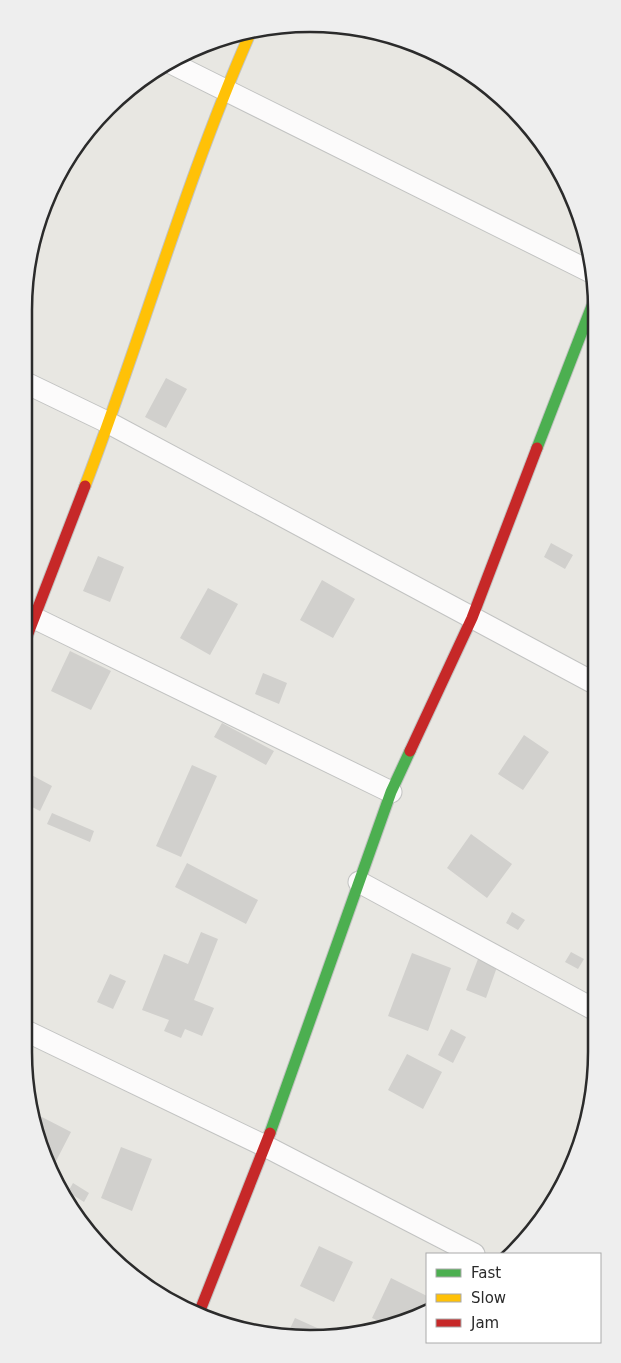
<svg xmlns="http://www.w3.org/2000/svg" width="621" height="1363" viewBox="0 0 621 1363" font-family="'DejaVu Sans',sans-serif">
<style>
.building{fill:#d1d0cd}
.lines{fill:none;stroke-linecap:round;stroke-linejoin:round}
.street-casing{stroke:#c2c3c2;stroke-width:23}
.fast-casing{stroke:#c2c3c2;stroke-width:13}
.slow-casing{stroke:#c2c3c2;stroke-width:13}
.jam-casing{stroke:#c2c3c2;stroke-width:13}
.street{stroke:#fcfbfb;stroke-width:21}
.fast{stroke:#4caf50;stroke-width:11}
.slow{stroke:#ffc107;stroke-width:11}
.jam{stroke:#c62828;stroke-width:11}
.rim{fill:none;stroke:#2b2b2b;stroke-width:2.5}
</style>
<rect width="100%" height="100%" fill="#e8e7e2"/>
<path class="building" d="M166,378L187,389L166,428L145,417Z
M551,543L573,555L565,569L544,557Z
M98,556L124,567L110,602L83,591Z
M322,580L355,599L333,638L300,620Z
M208,588L238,604L210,655L180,638Z
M70,651L111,671L91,710L51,691Z
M263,673L287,683L279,704L255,694Z
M222,723L274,751L266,765L214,737Z
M524,735L549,752L523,790L498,774Z
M192,765L217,776L181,857L156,846Z
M24,771L52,786L40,811L24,803Z
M52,813L94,831L90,842L47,824Z
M471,834L512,864L487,898L447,868Z
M187,863L258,900L246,924L175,887Z
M512,912L525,920L518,930L506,923Z
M201,932L218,939L194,1000L214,1008L202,1036L185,1029L181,1038L164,1031L169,1020L142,1010L164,954L188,964Z
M571,952L584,959L578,969L565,962Z
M412,953L451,968L428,1031L388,1016Z
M478,959L497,967L486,998L466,990Z
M110,974L126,981L113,1009L97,1002Z
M451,1029L466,1037L453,1063L438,1055Z
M407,1054L442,1072L423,1109L388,1090Z
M36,1114L71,1132L54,1165L49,1162L39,1145L34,1117Z
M121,1147L152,1159L132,1211L101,1198Z
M73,1183L89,1193L84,1202L68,1192Z
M319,1246L353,1262L334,1302L300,1286Z
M391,1278L427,1296V1302L423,1311L385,1324L372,1318Z
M295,1318L335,1336L287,1335Z"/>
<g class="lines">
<defs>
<path id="street" d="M173,64L595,274
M24,382L109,423L596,684
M24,613L391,792
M359,882L597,1011
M24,1030L265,1146L474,1254"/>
<path id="fast" d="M537,448L595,298
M270,1133L391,792L410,751"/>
<path id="slow" d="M85,486C142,337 185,182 249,36"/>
<path id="jam" d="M24,644L85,486
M410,751L472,618L537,448
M199,1313L270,1133"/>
</defs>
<use href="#street" class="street-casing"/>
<use href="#fast" class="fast-casing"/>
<use href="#slow" class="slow-casing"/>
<use href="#jam" class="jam-casing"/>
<use href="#street" class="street"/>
<use href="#fast" class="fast"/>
<use href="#slow" class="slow"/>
<use href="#jam" class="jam"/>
</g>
<path d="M0 0H621V1363H0ZM310 32H310A278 278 0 0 1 588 310V1052A278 278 0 0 1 310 1330H310A278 278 0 0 1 32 1052V310A278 278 0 0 1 310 32Z" fill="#eee" fill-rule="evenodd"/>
<path class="rim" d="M310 32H310A278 278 0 0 1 588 310V1052A278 278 0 0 1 310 1330H310A278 278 0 0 1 32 1052V310A278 278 0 0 1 310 32Z"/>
<rect x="426" y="1253" width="175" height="90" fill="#ffffff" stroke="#aaaaaa"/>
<rect x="436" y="1269" width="25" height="8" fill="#4caf50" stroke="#aaaaaa"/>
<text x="471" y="1278" font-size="15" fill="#2b2b2b">Fast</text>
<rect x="436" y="1294" width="25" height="8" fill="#ffc107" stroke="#aaaaaa"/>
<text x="471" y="1303" font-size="15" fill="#2b2b2b">Slow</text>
<rect x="436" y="1319" width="25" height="8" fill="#c62828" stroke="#aaaaaa"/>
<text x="471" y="1328" font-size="15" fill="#2b2b2b">Jam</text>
</svg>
